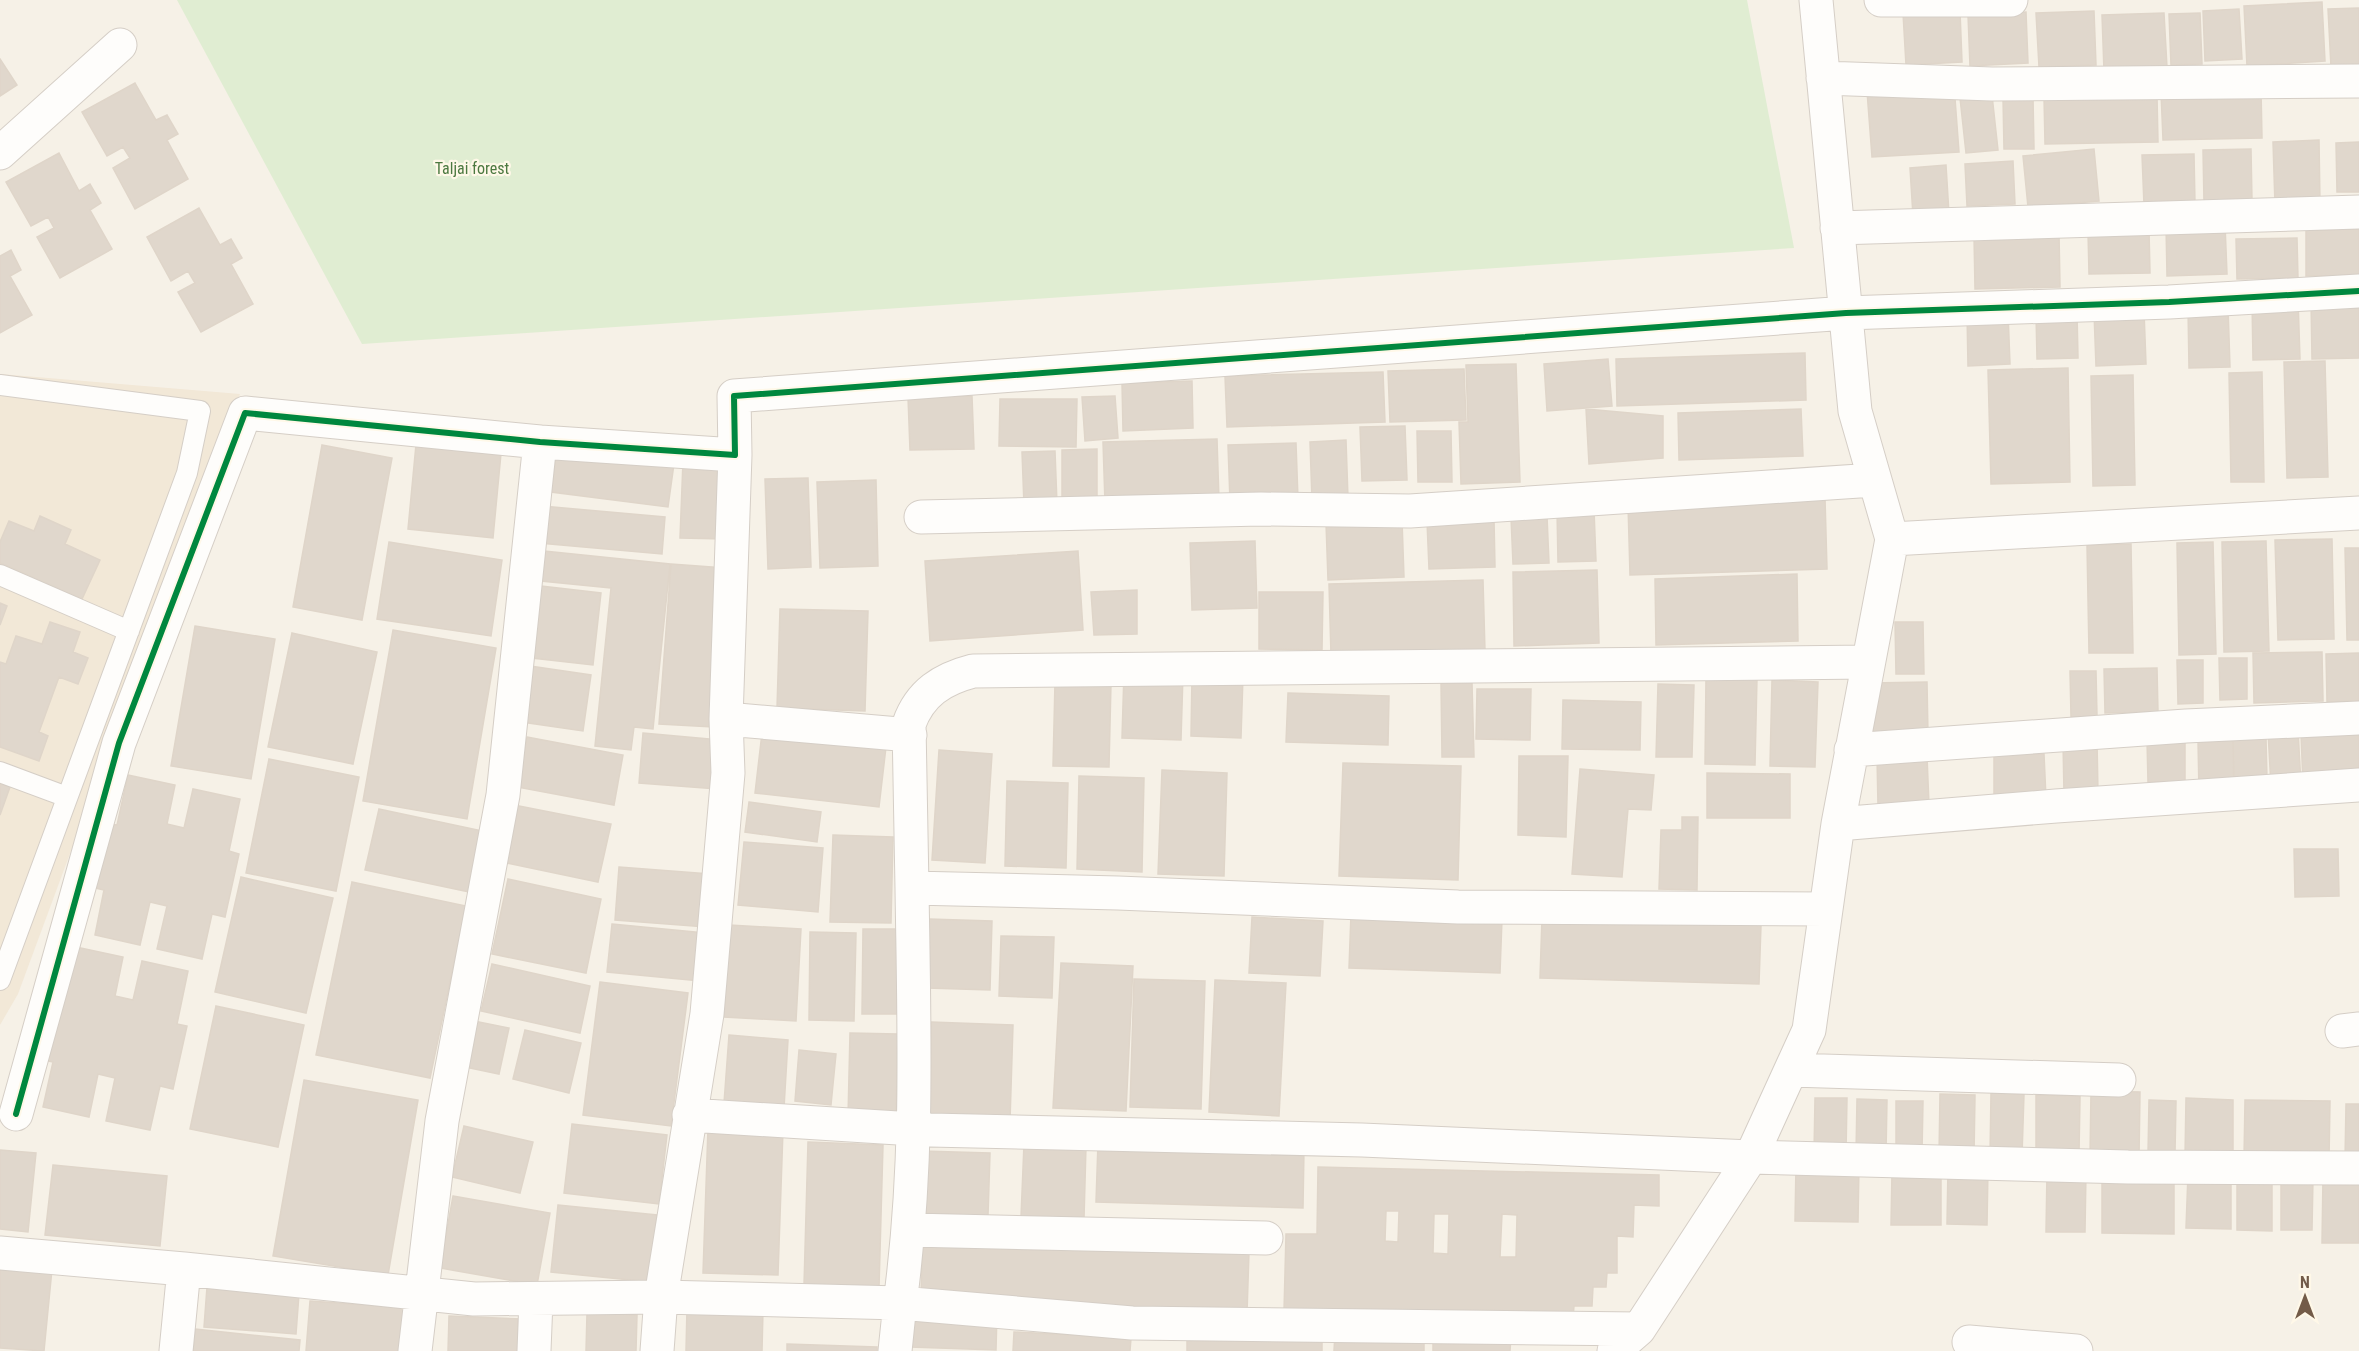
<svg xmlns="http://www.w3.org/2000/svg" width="2359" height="1351" viewBox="0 0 2359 1351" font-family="'Roboto Condensed',sans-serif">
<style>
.residential{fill:#f2e8d7}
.green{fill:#e0edd2}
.building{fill:#e0d7cc;stroke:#dfd5c9;stroke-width:1.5;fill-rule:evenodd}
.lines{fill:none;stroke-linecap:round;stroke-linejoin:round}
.service-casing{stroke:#d5cec6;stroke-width:22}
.minor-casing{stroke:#d5cec6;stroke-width:35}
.service{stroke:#fefdfb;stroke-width:20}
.minor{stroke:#fefdfb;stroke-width:33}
.cycleway-casing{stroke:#fff8e8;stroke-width:10}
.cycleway{stroke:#00873e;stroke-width:6}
.labels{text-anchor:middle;stroke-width:4.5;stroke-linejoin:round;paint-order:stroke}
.park-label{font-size:16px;fill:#4c7940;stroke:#fff8e8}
</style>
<rect width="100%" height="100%" fill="#f6f1e7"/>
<path class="residential" d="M0,374L240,394L18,994L0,1025Z"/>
<path class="green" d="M177,0H1747L1794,248L362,344Z"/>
<path class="building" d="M2322,2L2325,61L2247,66L2244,6Z
M2359,8V66L2331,67L2328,9Z
M2239,9L2242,59L2205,61L2203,11Z
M1960,11L1962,62L1906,65L1903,13Z
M2094,11L2096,65L2039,67L2036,13Z
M2026,12L2028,63L1970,66L1968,15Z
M2164,13L2167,67L2104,71L2102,15Z
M2200,13L2202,64L2171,65L2169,14Z
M0,59L17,85L0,96Z
M135,83L156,120L167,115L178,134L167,140L188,179L135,209L113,168L130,158L123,147L107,156L82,112Z
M1954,85L1959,152L1872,157L1867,91Z
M2261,90L2262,138L2163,140L2161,92Z
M1992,95L1998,150L1966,153L1960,98Z
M2157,96L2158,142L2045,144L2044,97Z
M2033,97L2034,149H2004L2003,98Z
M2319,140L2320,203L2275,205L2273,142Z
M2359,142V192H2337L2336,143Z
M2094,149L2099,201L2028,207L2023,156Z
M2251,149L2252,201L2204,202L2203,150Z
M59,153L79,191L90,184L101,203L90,210L112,249L60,278L37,237L54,228L48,217L31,226L6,182Z
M2194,154L2195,204L2144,205L2142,155Z
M2013,161L2015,204L1967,206L1965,164Z
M1946,165L1949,214L1913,216L1910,168Z
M199,208L220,245L231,239L242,258L231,264L253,304L201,332L178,292L195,283L188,271L171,281L147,237Z
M2225,224L2227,274L2167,276L2166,225Z
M2359,229V275L2306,276V230Z
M2149,230L2150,273L2089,274L2088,232Z
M2059,233L2060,287L1975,289L1974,235Z
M2297,238L2298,278L2237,279L2236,239Z
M11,250L21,270L10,276L32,315L0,333V256Z
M2298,299L2300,359L2253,360L2252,300Z
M2359,299V358L2312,359L2311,300Z
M2228,307L2230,367L2189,368L2188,308Z
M2144,311L2146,364L2096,366L2094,312Z
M1967,313H2008L2010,364L1968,366Z
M2077,313L2078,358L2037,359L2036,314Z
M1805,353L1806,400L1617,406L1616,359Z
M1608,359L1612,406L1547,411L1544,364Z
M2325,361L2328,477L2287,478L2284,362Z
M1516,364L1520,482L1461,484L1459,422H1468L1466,365Z
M2068,368L2070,482L1991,484L1988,370Z
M1464,369L1466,420L1390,422L1388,371Z
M1383,372L1385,422L1227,427L1225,376Z
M2262,372L2264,482H2231L2229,373Z
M2133,375L2135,485L2093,486L2091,376Z
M1192,381L1193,428L1123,431L1122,383Z
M972,396L974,449L910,450L908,397Z
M1115,396L1118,438L1085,441L1082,397Z
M1000,399H1077L1076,447L999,446Z
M1586,409L1663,416V458L1589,464Z
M1801,409L1803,456L1679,460L1678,413Z
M1405,426L1407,480L1362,481L1360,427Z
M1417,431H1451L1452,482H1418Z
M417,434L502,443L493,538L408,529Z
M1217,439L1219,500L1105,503L1103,442Z
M1346,440L1348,498L1312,500L1310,442Z
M1296,443L1298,499L1230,501L1228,445Z
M322,445L392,458L362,620L293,607Z
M557,449L674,464L668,507L551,492Z
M1097,449V497H1062V450Z
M1055,451L1057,504L1024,505L1022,452Z
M683,461L725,463L723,539L680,538Z
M808,478L811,567L768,569L765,479Z
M876,480L878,566L820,568L817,482Z
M1825,498L1827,569L1630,575L1628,504Z
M542,506L665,517L662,554L539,543Z
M1557,510H1594L1596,561L1558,562Z
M40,516L71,530L65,544L100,560L82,599L0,563V542L9,521L34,531Z
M1547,516L1549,563L1513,564L1511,517Z
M1494,519L1495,567L1429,569L1427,521Z
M1402,520L1404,577L1328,580L1326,523Z
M2332,539L2334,639L2278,640L2275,540Z
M1255,541L1257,608L1192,610L1190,543Z
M2266,541L2269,651L2224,652L2222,542Z
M389,542L502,560L491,636L377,619Z
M2213,542L2216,654L2179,655L2177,543Z
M2131,544L2133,653H2089L2087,545Z
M2345,548H2359V640H2347Z
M544,551L670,564L653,729L634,727L631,750L595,746L611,588L541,581Z
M1078,551L1083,630L930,641L925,561Z
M671,564L725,568L713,727L659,724Z
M1597,570L1599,643L1514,646L1513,572Z
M1797,574L1798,641L1656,645L1655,579Z
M1483,580L1485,651L1331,655L1329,584Z
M541,586L601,593L593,665L532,658Z
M1137,590V634L1094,635L1091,592Z
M1259,592H1323L1322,650L1259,649Z
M0,603L7,606L0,625Z
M780,609L868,611L865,711L777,708Z
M50,622L80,632L73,652L88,658L78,684L59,677L39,732L48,736L39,761L0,747V662L6,664L16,636L42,644Z
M1895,622H1923L1924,674H1896Z
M195,626L275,639L251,779L171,766Z
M393,630L496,648L467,819L363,801Z
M292,633L377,652L353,764L268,747Z
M2322,652L2323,701L2254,703L2253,653Z
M2359,653V701L2327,702L2326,654Z
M2219,658H2247V699L2220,700Z
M2177,660H2203V703L2178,704Z
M530,666L591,675L583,731L522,722Z
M2157,668L2158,712L2105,713L2104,669Z
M2070,671H2096L2097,716L2071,717Z
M1124,672L1183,674L1181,740L1122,738Z
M1192,676H1243L1241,738L1191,736Z
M1706,677L1757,678L1755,765L1705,764Z
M1772,680L1818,682L1815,767L1770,766Z
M1055,682L1111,683L1109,767L1053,766Z
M1927,682L1928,735L1871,736V683Z
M1441,683H1472L1474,757H1442Z
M1658,684L1694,685L1692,757H1656Z
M1477,689H1531L1530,740L1476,739Z
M1288,693L1389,696L1388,745L1286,742Z
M1563,700L1641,702L1640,750L1562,749Z
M2298,730L2301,785L2271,786L2268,731Z
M2359,730V783L2303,784L2301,733Z
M643,733L720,740L717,789L639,783Z
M762,733L886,747L879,807L755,793Z
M527,737L623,755L614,805L517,787Z
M2185,738V782H2148L2147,740Z
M2266,738L2267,779L2234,780L2233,740Z
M2198,740H2233L2234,791L2199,792Z
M2097,741L2098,793L2064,794L2063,742Z
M939,750L992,754L985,863L932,860Z
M1994,754H2044L2046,798L1994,799Z
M1519,756H1568L1566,837L1518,835Z
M1927,756L1929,805L1878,806L1877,757Z
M269,759L359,777L336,891L246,873Z
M1343,763L1461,766L1458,880L1339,876Z
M1580,769L1654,775L1651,810L1628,809L1622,877L1572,874Z
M1162,770L1227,773L1224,876L1158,874Z
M1707,773L1790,774V818H1707Z
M128,775L175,785L167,824L184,828L193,789L240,799L229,851L239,854L225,917L212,914L202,959L157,949L167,906L150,902L140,945L95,935L104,890L95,888L109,824L117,825Z
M1079,776L1144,778L1142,872L1077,869Z
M1007,781L1068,783L1066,868L1005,866Z
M0,784L10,787L0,815Z
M749,802L821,812L817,842L745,832Z
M514,805L611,824L598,882L502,862Z
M379,809L492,833L479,894L365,870Z
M1682,817H1698L1697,890L1659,889L1661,830H1682Z
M833,835L893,837L891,923L830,922Z
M744,842L823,848L818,912L738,905Z
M2294,849H2338L2339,896L2295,897Z
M619,867L710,874L706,927L615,920Z
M241,877L333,898L306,1013L215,992Z
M508,879L601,899L586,973L492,954Z
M352,882L466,906L430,1078L316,1055Z
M1351,914L1502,919L1500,973L1349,968Z
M1252,917L1323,921L1320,976L1249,973Z
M1542,918L1761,925L1759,984L1540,978Z
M929,919L992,921L990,990L927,988Z
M612,924L705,933L700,981L607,972Z
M729,925L801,929L796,1021L724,1017Z
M863,929H897V1014H862Z
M810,932L856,933L854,1021L809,1020Z
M1001,936L1054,937L1052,998L999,996Z
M76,947L123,957L115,996L133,1000L142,961L188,971L177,1024L187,1026L173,1089L160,1086L150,1130L106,1121L115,1078L98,1074L89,1117L43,1107L53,1062L43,1060Z
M1061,963L1133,966L1126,1111L1053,1108Z
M492,964L590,986L580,1033L481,1011Z
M1134,979L1205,981L1201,1109L1130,1107Z
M1215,980L1286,983L1279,1116L1209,1112Z
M600,982L688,993L671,1126L583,1115Z
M216,1006L304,1025L278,1147L190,1129Z
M469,1020L509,1028L499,1074L460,1066Z
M931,1022L1013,1025L1010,1121L929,1119Z
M525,1030L581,1043L569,1093L513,1079Z
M850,1033L898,1034L896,1118L848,1117Z
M729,1035L788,1040L784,1108L724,1103Z
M799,1050L836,1054L831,1105L795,1101Z
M304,1080L418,1100L388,1275L273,1256Z
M2091,1091L2140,1092L2139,1159L2090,1158Z
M1991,1093L2024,1094L2022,1156H1990Z
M1940,1094L1975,1095L1974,1156L1939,1155Z
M2036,1095L2080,1096L2079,1154H2036Z
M1815,1098H1847L1846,1153H1814Z
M2186,1098L2233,1100V1158L2185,1157Z
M1857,1099L1887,1100L1886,1153H1856Z
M2149,1100L2176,1101L2175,1154H2148Z
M2245,1100L2330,1101L2329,1160L2244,1158Z
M1896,1101H1923L1922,1153L1896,1152Z
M2346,1104H2359V1160H2345Z
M572,1124L667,1135L659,1204L564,1193Z
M464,1126L533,1142L520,1193L452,1177Z
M708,1128L783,1130L778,1275L703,1273Z
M808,1142L883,1145L879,1288L804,1285Z
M1098,1143L1304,1149L1303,1208L1096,1202Z
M1024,1144L1086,1146L1084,1219L1021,1217Z
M0,1150L36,1153L28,1232L0,1229Z
M922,1151L990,1153L988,1216L921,1213Z
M53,1165L167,1176L160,1246L45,1235Z
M1796,1165H1859L1858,1222L1795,1221Z
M1318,1167L1659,1175V1206L1634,1205L1633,1237L1617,1236V1273H1607L1606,1287H1593L1592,1306H1574L1573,1318L1284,1311L1286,1234H1317ZM1386,1211H1399L1398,1242L1385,1241ZM1434,1214H1449L1448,1254L1433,1253ZM1502,1214L1517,1215L1516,1257H1500Z
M1948,1168L1988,1169L1987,1225L1947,1224Z
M1892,1172L1941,1173V1225H1891Z
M2047,1172H2086L2085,1232H2046Z
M2102,1174L2174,1176V1234L2102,1233Z
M2188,1174L2231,1175V1229L2186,1228Z
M2237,1177L2272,1178V1231L2237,1230Z
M2281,1177L2313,1178L2312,1230H2281Z
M2323,1177L2359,1178V1243H2322Z
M453,1196L550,1213L537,1285L440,1268Z
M558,1205L657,1215L650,1282L551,1272Z
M922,1242L1249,1252L1247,1313L921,1303Z
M0,1254L53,1259L44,1351L0,1348Z
M207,1287L299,1294L296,1334L204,1327Z
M310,1301L407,1308L404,1351H306Z
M687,1308L763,1310L762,1351H686Z
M911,1310L997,1313L996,1350L910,1347Z
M587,1313L637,1315L636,1351H586Z
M449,1316L522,1319L521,1351H448Z
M195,1329L300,1340L299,1351H193Z
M1322,1330V1351H1187V1331Z
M1014,1332L1131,1338L1130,1351H1013Z
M1335,1333L1424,1336V1351H1334Z
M1433,1333L1511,1336L1510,1351H1433Z
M787,1344L877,1347V1351H787Z"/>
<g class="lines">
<defs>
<path id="service" d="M0,385L200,411L187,473L0,980
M0,575L129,631
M0,772L67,797"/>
<path id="minor" d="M1881,0H2011
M1823,78L1992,84L2359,81
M0,153L120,45
M1837,228L2359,212
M921,517L1261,509L1410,511L1874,480
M1892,539L2359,513
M726,719L910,735
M1851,750L2186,726L2359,718
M1838,824L2056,806L2359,785
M1826,909L1458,907L1118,893L912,888L909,724C920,693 942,679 973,671L1868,662
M2342,1031L2359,1029
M1791,1070L2119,1080
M16,1114L119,743L245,413L540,442L735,455L734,396L1846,313L2169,302L2359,291
M689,1115L930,1130L1362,1140L1751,1157L2128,1167L2359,1168
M910,1230L1266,1238
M0,1253L184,1269
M1969,1342L2076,1351
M176,1351L184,1269L474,1299L661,1297L900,1303C919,1162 914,1029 912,888
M415,1351L442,1121L503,795L540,442
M534,1351L536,1300
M657,1351L661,1297L707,1014L728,773L726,719L735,455
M895,1351L900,1303L1132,1323L1639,1329
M1614,1351L1639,1329L1751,1157L1809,1030L1838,824L1892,539L1855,411L1816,0"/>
</defs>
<use href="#service" class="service-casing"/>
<use href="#minor" class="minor-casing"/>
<use href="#service" class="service"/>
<use href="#minor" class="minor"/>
<defs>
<path id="cycleway" d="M16,1114L119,743L245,413L540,442L735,455L734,396L1846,313L2169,302L2359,291"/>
</defs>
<use href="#cycleway" class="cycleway-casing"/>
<use href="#cycleway" class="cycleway"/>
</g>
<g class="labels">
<g class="park-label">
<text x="472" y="174">Taljai forest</text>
</g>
</g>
<g transform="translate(2305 1297)" stroke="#fff8e8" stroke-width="4.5" paint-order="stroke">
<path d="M0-4.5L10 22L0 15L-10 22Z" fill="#735b48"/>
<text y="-9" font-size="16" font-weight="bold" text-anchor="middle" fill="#735b48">N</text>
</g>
</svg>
